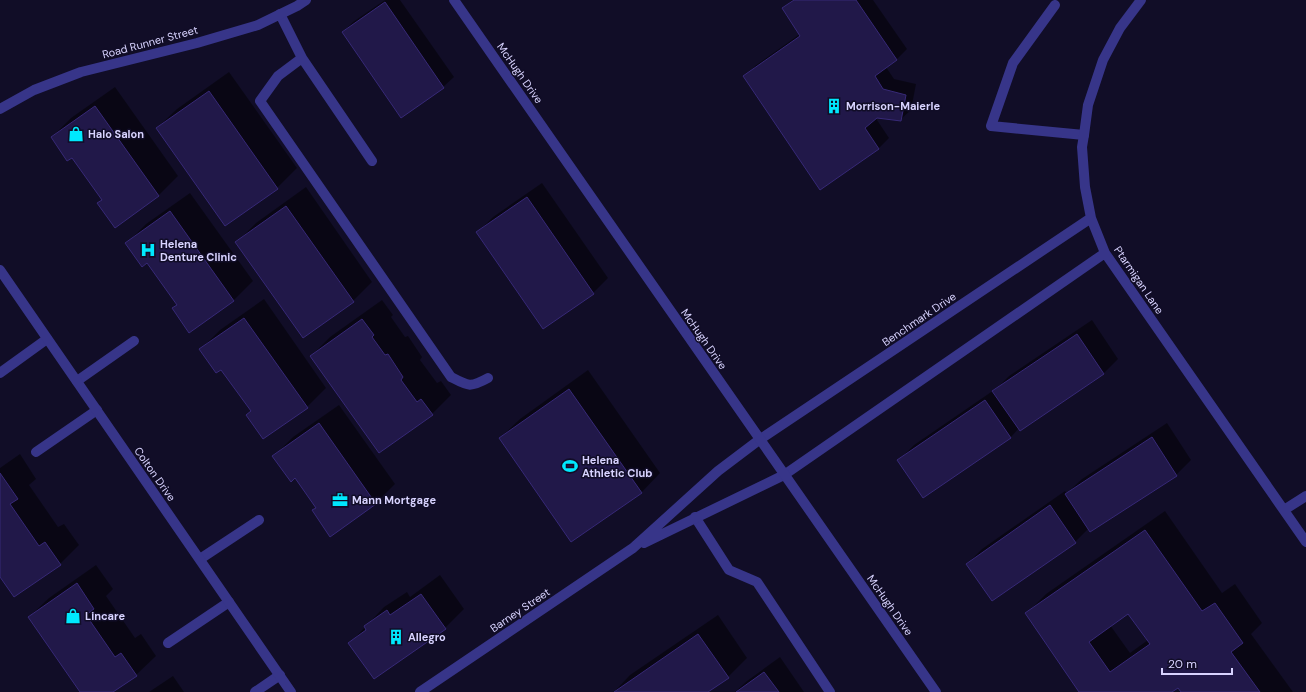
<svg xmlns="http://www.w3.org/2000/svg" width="1306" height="692" viewBox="0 0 1306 692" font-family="'DM Sans',sans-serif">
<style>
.shadow{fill:#0007;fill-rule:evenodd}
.building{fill:#211849;stroke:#372977;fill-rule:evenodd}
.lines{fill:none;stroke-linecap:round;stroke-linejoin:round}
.service{stroke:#373589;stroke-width:10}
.minor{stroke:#373589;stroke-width:10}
.tertiary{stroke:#373589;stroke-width:10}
.labels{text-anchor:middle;stroke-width:3;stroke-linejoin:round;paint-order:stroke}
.street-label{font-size:11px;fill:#d8d3ff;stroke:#110d27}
.poi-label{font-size:11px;font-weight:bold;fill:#d8d3ff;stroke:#110d27;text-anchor:start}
</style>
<rect width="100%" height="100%" fill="#110d27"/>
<path class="shadow" d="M385,0H400L454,77L443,87L343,32L353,22Z
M792,0H873L907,49L897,59L886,67L894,79L916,84L911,110L900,120L875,117L889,138L879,148L820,189L745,77L755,66L800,34L784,8Z
M229,72L297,168L277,188L225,224L157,128L177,109Z
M115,87L178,176L159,195L115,226L99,203L103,199L73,157L52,137L71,118Z
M542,183L608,278L593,293L478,232L493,217Z
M306,187L372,282L353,301L237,242L256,223Z
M190,193L253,281L233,301L173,309L177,305L147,262L127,243L146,224Z
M264,299L326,388L307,407L251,411L221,368L201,349L220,330Z
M382,300L393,315L391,317L405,337L408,336L422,357L420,360L437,383L441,381L451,395L432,414L311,356L330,337Z
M1092,320L1118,359L1103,374L1019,428L1011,437L923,496L899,460L914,445L997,388L1009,376Z
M588,370L660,473L641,493L500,438L520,419Z
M339,405L395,484L376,503L313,510L317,507L295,477L274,456L293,437Z
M1167,423L1191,460L1176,475L1089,528L1075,542L992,600L967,564L982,549L1065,491L1067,493L1082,479Z
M20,454L36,479L29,485L58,527L64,524L79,545L60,564L0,575V468Z
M1165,511L1222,593L1235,584L1262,623L1251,634L1293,692H1182L1179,687L1171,692H1081L1027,613L1046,594ZM1128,612L1148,640L1130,653L1110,625Z
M96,565L113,589L106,596L135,638L141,634L156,656L136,675L112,692H81L29,617L49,598Z
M440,575L464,609L445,628L350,643L384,607L407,592L410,597Z
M718,615L747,658L728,677L706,692H614L630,675Z
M780,657L804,692H735L747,681Z
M173,676L184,692H149Z"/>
<path class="building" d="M794,0H856L897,60L875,76L883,89L906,95L901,121L877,118L865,128L879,149L820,190L743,76L800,36L782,8Z
M385,2L444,88L401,118L342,32Z
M209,91L278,189L225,226L156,128Z
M95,106L159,196L115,228L97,203L102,200L72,158L67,161L51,137Z
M527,197L594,294L543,329L476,232Z
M286,206L354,302L303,338L235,242Z
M170,211L234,301L189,333L172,308L177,305L147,263L142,267L125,243Z
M244,318L308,408L263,439L246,415L251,411L221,370L216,373L199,349Z
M362,319L374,335L372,337L385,355L388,354L403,377L401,380L417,402L421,399L433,415L379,453L310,356Z
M1077,334L1104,374L1020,431L992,391Z
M569,389L642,493L571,542L499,438Z
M985,400L1011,438L923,498L897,460Z
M319,423L376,504L330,537L312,510L316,508L295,478L291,482L272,456Z
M1152,437L1177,476L1090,532L1065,494Z
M0,473L18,499L10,504L39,546L45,542L61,565L14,597L0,577Z
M1050,505L1076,543L992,601L966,564Z
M1145,530L1202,611L1215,603L1243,643L1231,652L1260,692H1181L1178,688L1172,692H1079L1025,613ZM1128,614L1150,644L1110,672L1089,642Z
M77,583L94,609L86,615L115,657L121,653L137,676L113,692H80L28,617Z
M421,594L446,629L374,679L348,643L366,630L364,626L387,610L390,615Z
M698,634L729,678L708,692H614Z
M764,672L779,692H736Z"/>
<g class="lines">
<path class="service" d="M1055,5L1013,63L991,126L1084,135
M280,14L302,58L278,76L260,101L451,377C468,386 470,388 488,378
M302,58L372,161
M0,373L47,339
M77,381L134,341
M36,452L97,410
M695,517L729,570L757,582L830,692
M200,559L259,520
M168,643L229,602
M255,692L280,675"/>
<path class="minor" d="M1141,0L1120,28L1103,60L1088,105L1084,135L1082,147L1085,187L1091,218L1105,253L1306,542
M0,109L34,90L81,72L197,43L258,25L297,6L306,0
M0,270L291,692
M1284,510L1306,496
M644,543L784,475L1105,253
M420,692L633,548L718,471L759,440L1091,218"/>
<path class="tertiary" d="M454,0L936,692"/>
</g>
<defs>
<symbol id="building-bare" viewBox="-9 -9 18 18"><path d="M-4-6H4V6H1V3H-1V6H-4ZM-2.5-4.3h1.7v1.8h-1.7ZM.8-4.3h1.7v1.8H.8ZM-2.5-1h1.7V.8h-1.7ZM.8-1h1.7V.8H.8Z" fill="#00e8fe" stroke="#110d27" stroke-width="2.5" paint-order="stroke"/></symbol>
<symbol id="shop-bare" viewBox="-9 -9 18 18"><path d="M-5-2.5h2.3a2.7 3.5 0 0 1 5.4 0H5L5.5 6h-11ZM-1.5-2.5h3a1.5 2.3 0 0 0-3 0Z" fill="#00e8fe" stroke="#110d27" stroke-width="2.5" paint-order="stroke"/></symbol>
<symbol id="hospital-bare" viewBox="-9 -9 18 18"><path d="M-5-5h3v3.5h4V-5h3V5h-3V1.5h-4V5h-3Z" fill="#00e8fe" stroke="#110d27" stroke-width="2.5" paint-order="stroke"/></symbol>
<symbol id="stadium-bare" viewBox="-9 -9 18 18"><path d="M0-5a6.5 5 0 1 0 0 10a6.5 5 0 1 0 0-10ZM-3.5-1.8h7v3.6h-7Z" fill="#00e8fe" stroke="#110d27" stroke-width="2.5" paint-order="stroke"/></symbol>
<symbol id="office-bare" viewBox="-9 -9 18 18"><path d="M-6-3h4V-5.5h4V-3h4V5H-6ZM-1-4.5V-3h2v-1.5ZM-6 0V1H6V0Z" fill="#00e8fe" stroke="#110d27" stroke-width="2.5" paint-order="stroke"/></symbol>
</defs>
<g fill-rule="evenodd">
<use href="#building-bare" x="823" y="95" width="22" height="22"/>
<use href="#shop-bare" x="65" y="123" width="22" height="22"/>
<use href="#hospital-bare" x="137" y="239" width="22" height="22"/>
<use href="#stadium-bare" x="559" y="455" width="22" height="22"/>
<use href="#office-bare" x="329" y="489" width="22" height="22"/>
<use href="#shop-bare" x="62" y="605" width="22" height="22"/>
<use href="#building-bare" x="385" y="626" width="22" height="22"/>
</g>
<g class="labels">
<g class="street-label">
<text transform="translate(150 42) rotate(-15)" y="4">Road Runner Street</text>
<text transform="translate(520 73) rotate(55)" y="4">McHugh Drive</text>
<text transform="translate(1139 280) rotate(56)" y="4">Ptarmigan Lane</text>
<text transform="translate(919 319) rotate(-34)" y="4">Benchmark Drive</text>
<text transform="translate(704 339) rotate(55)" y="4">McHugh Drive</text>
<text transform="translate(155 474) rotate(55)" y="4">Colton Drive</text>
<text transform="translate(890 605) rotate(55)" y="4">McHugh Drive</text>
<text transform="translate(520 610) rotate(-34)" y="4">Barney Street</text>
</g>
<g class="poi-label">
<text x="846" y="110">Morrison-Maierle</text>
<text x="88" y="138">Halo Salon</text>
<text x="160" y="248">Helena<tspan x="160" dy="13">Denture Clinic</tspan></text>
<text x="582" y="464">Helena<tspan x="582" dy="13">Athletic Club</tspan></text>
<text x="352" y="504">Mann Mortgage</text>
<text x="85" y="620">Lincare</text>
<text x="408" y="641">Allegro</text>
</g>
</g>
<path d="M1162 668v6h70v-6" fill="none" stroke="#d8d3ff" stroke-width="2"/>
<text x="1168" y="668" font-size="12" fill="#d8d3ff" stroke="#110d27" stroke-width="3" paint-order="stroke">20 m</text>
</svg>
